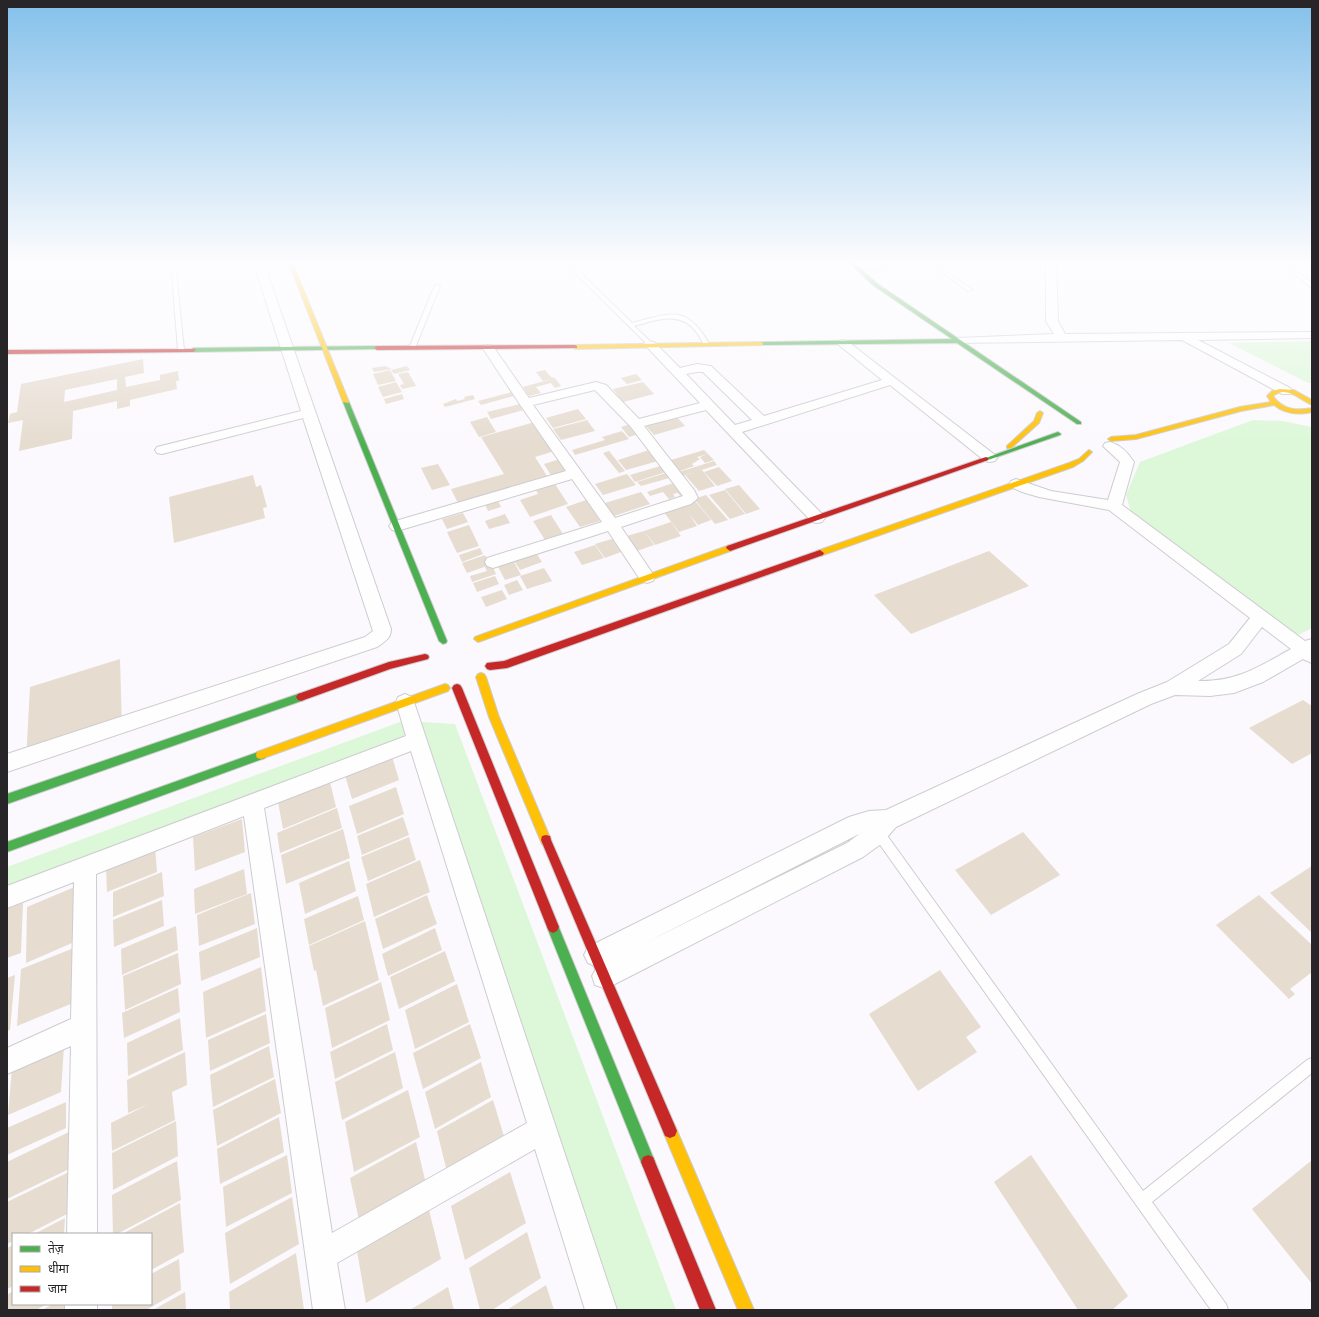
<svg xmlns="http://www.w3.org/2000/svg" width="1319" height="1317" viewBox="0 0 1319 1317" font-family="Ubuntu,'Noto Sans Devanagari',sans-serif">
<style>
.green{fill:#dcf8d8}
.building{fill:#e6dcd0;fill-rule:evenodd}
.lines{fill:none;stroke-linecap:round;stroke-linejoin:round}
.lane-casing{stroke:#cdcccf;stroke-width:2}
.street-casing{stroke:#cdcccf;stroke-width:2}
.fast-casing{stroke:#cdcccf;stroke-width:2}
.slow-casing{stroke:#cdcccf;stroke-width:2}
.jam-casing{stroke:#cdcccf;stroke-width:2}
.lane{fill:#fefeff;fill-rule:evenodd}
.street{fill:#fefeff;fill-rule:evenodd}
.fast{fill:#4caf50;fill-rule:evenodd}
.slow{fill:#ffc107;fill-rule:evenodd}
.jam{fill:#c62828;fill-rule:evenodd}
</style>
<rect width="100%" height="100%" fill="#fbf9fd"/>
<path class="green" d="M1312,341V383H1308L1229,343Z
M1253,420L1283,421L1312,427V628L1298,635L1132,515L1126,495L1140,462Z
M408,719L422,722L455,724L676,1310H616L416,734L7,889V867Z"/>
<path class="building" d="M143,359L144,373L125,377L126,387L160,380V375L178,371L179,381H176L177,389L130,400V406L117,409V401L73,411L72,439L19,451L23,420L8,423L10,414L17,412L21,384ZM117,379V390L64,402L65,390Z
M385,366L392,369L374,372L372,368Z
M407,366L410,370L394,374L391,370Z
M390,370L396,381L378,385L373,374Z
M545,370L551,377L555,378L543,381L536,372Z
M408,372L416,386L402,389L400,385L404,384L398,374Z
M636,374L642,380L627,384L621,378Z
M555,378L561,386L555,388L551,383L536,387L541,393L529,396L523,387Z
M396,382L402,392L383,397L378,387Z
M643,382L654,394L623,402L613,389Z
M512,392L514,396L481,405L478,401Z
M402,394L404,399L386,404L384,399Z
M473,395L475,399L445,407L443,404L456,399L457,401L465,399L464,397Z
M520,404L524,410L491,419L487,412Z
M578,409L586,419L553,428L546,418Z
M676,416L685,426L654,435L645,425Z
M487,417L496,432L479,437L470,422Z
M587,420L595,431L561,440L553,429Z
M535,422L555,451L535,457L547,476L458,503L451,489L504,474L481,437Z
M634,423L642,433L629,437L621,427Z
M622,431L629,439L575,455L572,450L605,440L602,437Z
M649,450L658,461L626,470L618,460Z
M704,450L708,454L697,457L700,459L692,464L694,466L680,471L671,460Z
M609,451L625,471L619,473L603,453Z
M708,454L714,460L705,463L700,457Z
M560,459L569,472L552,477L544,464Z
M714,461L717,465L683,476L679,472Z
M438,464L450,485L432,490L421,468Z
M664,465L669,471L635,482L630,475Z
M719,467L732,481L717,486L704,472Z
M702,470L715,486L699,491L685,475Z
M669,472L673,477L641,486L637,482Z
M627,474L636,485L603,495L595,484Z
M253,475L256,487L261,485L267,507L263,508L265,518L174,543L169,497Z
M676,482L686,494L680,496L678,493L673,494L675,497L669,499L663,492L650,496L647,492Z
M555,484L568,504L530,517L520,500L538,494L536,490Z
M739,485L760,509L746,514L725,489Z
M725,490L745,514L730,519L709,495Z
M641,492L650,504L614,516L605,503Z
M706,495L728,520L715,524L694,499Z
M497,499L501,507L488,511L484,502Z
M586,500L600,521L580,527L566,507Z
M694,500L711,520L698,525L689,514L697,526L679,532L662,510Z
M463,513L468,522L447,529L442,519Z
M505,514L510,523L489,529L485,521Z
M551,515L563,534L545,540L533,521Z
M671,522L681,536L655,545L644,531Z
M469,525L479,546L457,553L447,532Z
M644,531L654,545L637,551L627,536Z
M612,539L621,552L605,558L595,544Z
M595,545L604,558L582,565L574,552Z
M480,548L483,554L462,562L459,555Z
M535,551L542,562L520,570L513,559Z
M989,551L1029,586L911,634L874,595Z
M485,555L490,565L467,573L462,563Z
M513,560L521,575L505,580L497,565Z
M492,565L496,574L472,582L470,576L487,571L485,567Z
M544,568L552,581L527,589L520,576Z
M495,576L499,584L477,592L473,583Z
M517,580L523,590L509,595L504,585Z
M502,590L507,599L486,607L481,597Z
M120,659L122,728L26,761L30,687Z
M1303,700L1312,706V753L1292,764L1249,728Z
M392,756L399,780L352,799L345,775Z
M330,782L336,807L283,829L278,802Z
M396,787L404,814L357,834L349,806Z
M337,808L342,828L280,853L277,833Z
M403,817L409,835L362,855L357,836Z
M242,819L245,852L195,871L193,837Z
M343,829L350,858L286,884L281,855Z
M1023,832L1060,875L991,915L955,870Z
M409,837L416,860L368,881L361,857Z
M155,846L157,872L107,892L106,866Z
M420,860L430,892L374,917L366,884Z
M349,861L356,891L305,914L299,883Z
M1312,866V933L1270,893Z
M244,869L247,894L195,914L194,889Z
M162,872L164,896L113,917V892Z
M77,886L79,940L26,963L27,907Z
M251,893L255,924L199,946L197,915Z
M427,895L437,924L383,949L375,919Z
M1259,895L1312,945V972L1290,989L1295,994L1289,999L1216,925Z
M358,896L364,920L309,945L304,919Z
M162,900L164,926L114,947L113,920Z
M23,903L21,953L7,958V909Z
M365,921L379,980L323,1006L316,970L314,971L309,946Z
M176,926L178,950L122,975L121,949Z
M257,928L260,957L201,981L199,952Z
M435,928L442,950L388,976L382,954Z
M79,946L78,1001L17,1026L21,969Z
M445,951L455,981L399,1009L390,977Z
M178,953L181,984L125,1010L123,976Z
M261,967L266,1011L206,1038L203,992Z
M940,970L981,1027L966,1037L977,1052L918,1091L869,1014Z
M15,975L10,1030L7,1031V978Z
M381,982L390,1020L332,1048L325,1008Z
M457,984L469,1022L415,1049L405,1010Z
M178,988L180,1012L124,1038L122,1013Z
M266,1014L270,1043L210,1071L208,1040Z
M180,1018L183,1050L128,1076L127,1043Z
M387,1024L393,1050L335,1079L330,1052Z
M470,1024L481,1058L423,1089L413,1053Z
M64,1046L61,1092L8,1115L12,1067Z
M269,1046L274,1077L213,1107L210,1075Z
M185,1052L187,1085L172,1092L175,1120L112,1151L111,1123L149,1104L128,1113L127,1080Z
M395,1052L403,1088L342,1120L335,1082Z
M481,1062L491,1097L435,1129L425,1092Z
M275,1079L281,1113L217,1146L213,1110Z
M408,1090L420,1137L354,1172L345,1122Z
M493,1100L506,1143L448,1176L437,1131Z
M66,1102V1128L7,1155V1128Z
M279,1117L284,1152L220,1184L217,1149Z
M176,1121L178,1156L113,1190L112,1153Z
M69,1132V1169L7,1199V1162Z
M416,1142L427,1188L360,1225L350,1178Z
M287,1155L292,1193L226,1227L223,1187Z
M1031,1155L1128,1296L1112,1310H1078L994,1182Z
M1312,1160V1284L1252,1209Z
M177,1161L181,1200L117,1234H113L112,1195Z
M69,1172V1213L28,1234H13V1241L7,1244V1202Z
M510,1172L526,1223L465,1260L451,1206Z
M292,1197L299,1244L230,1284L225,1233Z
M180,1203L184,1252L151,1270V1234H122Z
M429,1210L441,1259L366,1303L357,1251Z
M65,1218L64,1234H34Z
M527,1232L541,1278L492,1310H480L469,1268Z
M13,1245V1286L7,1289V1248Z
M296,1253L304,1310H230L229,1292Z
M179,1259L181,1290L146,1310H112V1304H151V1274Z
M546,1285L554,1310H507Z
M448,1287L454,1310H410Z
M13,1291V1304H47L36,1310H7V1295Z
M185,1292L186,1310H153Z
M53,1304H65V1310H42Z"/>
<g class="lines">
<defs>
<path id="lane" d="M171,261H175L184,350L181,352L178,350Z
M563,261H568L632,323C672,313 686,304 710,345L705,346C702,342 700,337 697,333C681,310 657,320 634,326L653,344L648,345Z
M910,261H922L935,265L973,290L968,291C954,282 940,268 923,264C904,259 881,271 863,276L860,274L891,265Z
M1277,261H1282L1312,283V288Z
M435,285L440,286L415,348L410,349L409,348Z
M877,826L881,827L1143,1191L1307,1060L1312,1058V1073L1152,1202L1226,1304L1228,1310H1211L873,835L872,831L873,827Z"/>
<path id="street" d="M253,261H263L391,629C391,639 384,642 377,647L7,772V754L365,637L373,631L303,418L162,454L157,453L155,450L157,447L301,411Z
M1046,261H1056L1058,321L1065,334L1312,332V338L1198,340L1290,388L1292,391L1290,394H1282L1182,340L954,343L952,341L954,339L958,338L1054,334L1046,321Z
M843,340L847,341L995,455L997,458L995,461L990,462L985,461L890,385L742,432L822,514L825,518L822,522L817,523L812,522L706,410L644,426L694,490L698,498L691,504L621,527L655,577L653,581L647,583L641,581L608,531L499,566L493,568L487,566L485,562L487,558L602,522L572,479L397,531L392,530L389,526L392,522L566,471L519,403L482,347L484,345H492L529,398L596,382L606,385L639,419L700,403L646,346L644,344L646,342H654L680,368L697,364L711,366L764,416L882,380L839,345L837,343L839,341ZM697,372H703L752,420L735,425L686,374ZM595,390L631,427L683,496L615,518L533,405Z
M1110,442C1121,445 1128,453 1134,462L1122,505L1305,641L1312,639V663L1303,659L1263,682L1234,693L1210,696L1175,695L1151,704L896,827L881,844L863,857L613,985L604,988L595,985L592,976L597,967L588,963L584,955L588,947L849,817L869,811L886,810L1137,694L1167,682L1229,644L1250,618L1109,510L1039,497L1022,492L1011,487L1009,484L1011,481L1016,479L1051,491L1108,500L1120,462L1103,446L1105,443ZM1262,627L1291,649C1258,667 1237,682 1198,681L1241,654ZM862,832L847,843L647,942L861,833Z
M405,694L412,697L414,702L617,1310H585L535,1149L337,1263L345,1310H313L244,816L96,874L97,1234H67L71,1046L7,1074V1048L71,1019L74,882L7,908V886L406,736L396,702L398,697ZM411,751L527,1123L332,1233L264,808Z
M65,1304H97V1310H65Z"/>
<path id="fast" d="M847,261H852L878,284L1081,422V424H1077L957,343L759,345V343L761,342L952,339L874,286Z
M377,346L379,347V349L193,352L190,350L193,348Z
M346,400L349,402L447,641L446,643L443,644L439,641L343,402Z
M1058,432L1061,434L1060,435L988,460L986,461L983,459Z
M301,693L304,694L306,697L304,700L7,804V794Z
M261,751L265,752L266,755L265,758L7,852V842Z
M553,921L557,923L655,1162L653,1167L648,1169L643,1167L547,927L549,923Z"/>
<path id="slow" d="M288,261H292L349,402L348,403L343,402Z
M761,342L763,343V345L575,349L572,347L575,345Z
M1280,389L1294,390L1312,400V405C1300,400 1287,385 1273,396C1283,410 1297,411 1312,408V412C1299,415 1285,414 1274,405L1241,411L1136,439L1111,441L1108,439L1111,437L1136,435L1240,407L1271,402L1267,396L1272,391Z
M1040,411L1043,413L1039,423L1011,448H1007V446L1034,421L1037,413Z
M1089,450L1092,452L1083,461L1073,467L823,555L820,556L816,553L817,551L1069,463L1079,459Z
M730,545L734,548L733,550L481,641L478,642L474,639L475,637Z
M481,673L484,674L486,677L499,717L551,840L550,844L546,845L542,844L489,717L476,677L478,674Z
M445,684L448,685L450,688L448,691L261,759L257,758L256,755L257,752Z
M670,1124L675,1126L754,1310H738L663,1131L665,1126Z"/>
<path id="jam" d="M575,345L577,346V348L377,350L374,348L377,346Z
M195,349L196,350L193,352L7,354V350Z
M986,457L988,458V460L733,550L730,551L726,548L727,546Z
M820,550L824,553L823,555L507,668L490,670L487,669L485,666L487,663L504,661Z
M425,654L428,655L429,657L428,659L390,669L301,701L298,700L296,697L298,694L389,662Z
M457,684L460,685L462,688L559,927L557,931L553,933L549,931L547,927L452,688L454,685Z
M546,835L550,836L551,840L675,1126L677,1131L675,1136L670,1138L665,1136L541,840L542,836Z
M648,1155L653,1157L716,1310H700L641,1162L643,1157Z"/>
</defs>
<use href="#lane" class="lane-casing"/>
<use href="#street" class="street-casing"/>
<use href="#fast" class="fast-casing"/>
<use href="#slow" class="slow-casing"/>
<use href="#jam" class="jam-casing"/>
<use href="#lane" class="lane"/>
<use href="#street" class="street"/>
<use href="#fast" class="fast"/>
<use href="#slow" class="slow"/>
<use href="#jam" class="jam"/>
</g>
<linearGradient id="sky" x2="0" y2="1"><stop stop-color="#84c0ea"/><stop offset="0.59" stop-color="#fdfcfe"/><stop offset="1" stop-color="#fdfcfe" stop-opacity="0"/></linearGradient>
<rect width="1319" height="445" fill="url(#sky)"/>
<rect width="1319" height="1317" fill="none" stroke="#272528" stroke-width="16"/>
<rect x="12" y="1233" width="140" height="72" fill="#ffffff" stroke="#a9a8a9"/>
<rect x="20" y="1246" width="20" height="6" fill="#4caf50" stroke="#a9a8a9"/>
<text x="48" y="1253" font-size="12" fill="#272528">तेज़</text>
<rect x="20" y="1266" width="20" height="6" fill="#ffc107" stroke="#a9a8a9"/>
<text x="48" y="1273" font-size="12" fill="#272528">धीमा</text>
<rect x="20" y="1286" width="20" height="6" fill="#c62828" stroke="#a9a8a9"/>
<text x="48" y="1293" font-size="12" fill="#272528">जाम</text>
</svg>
